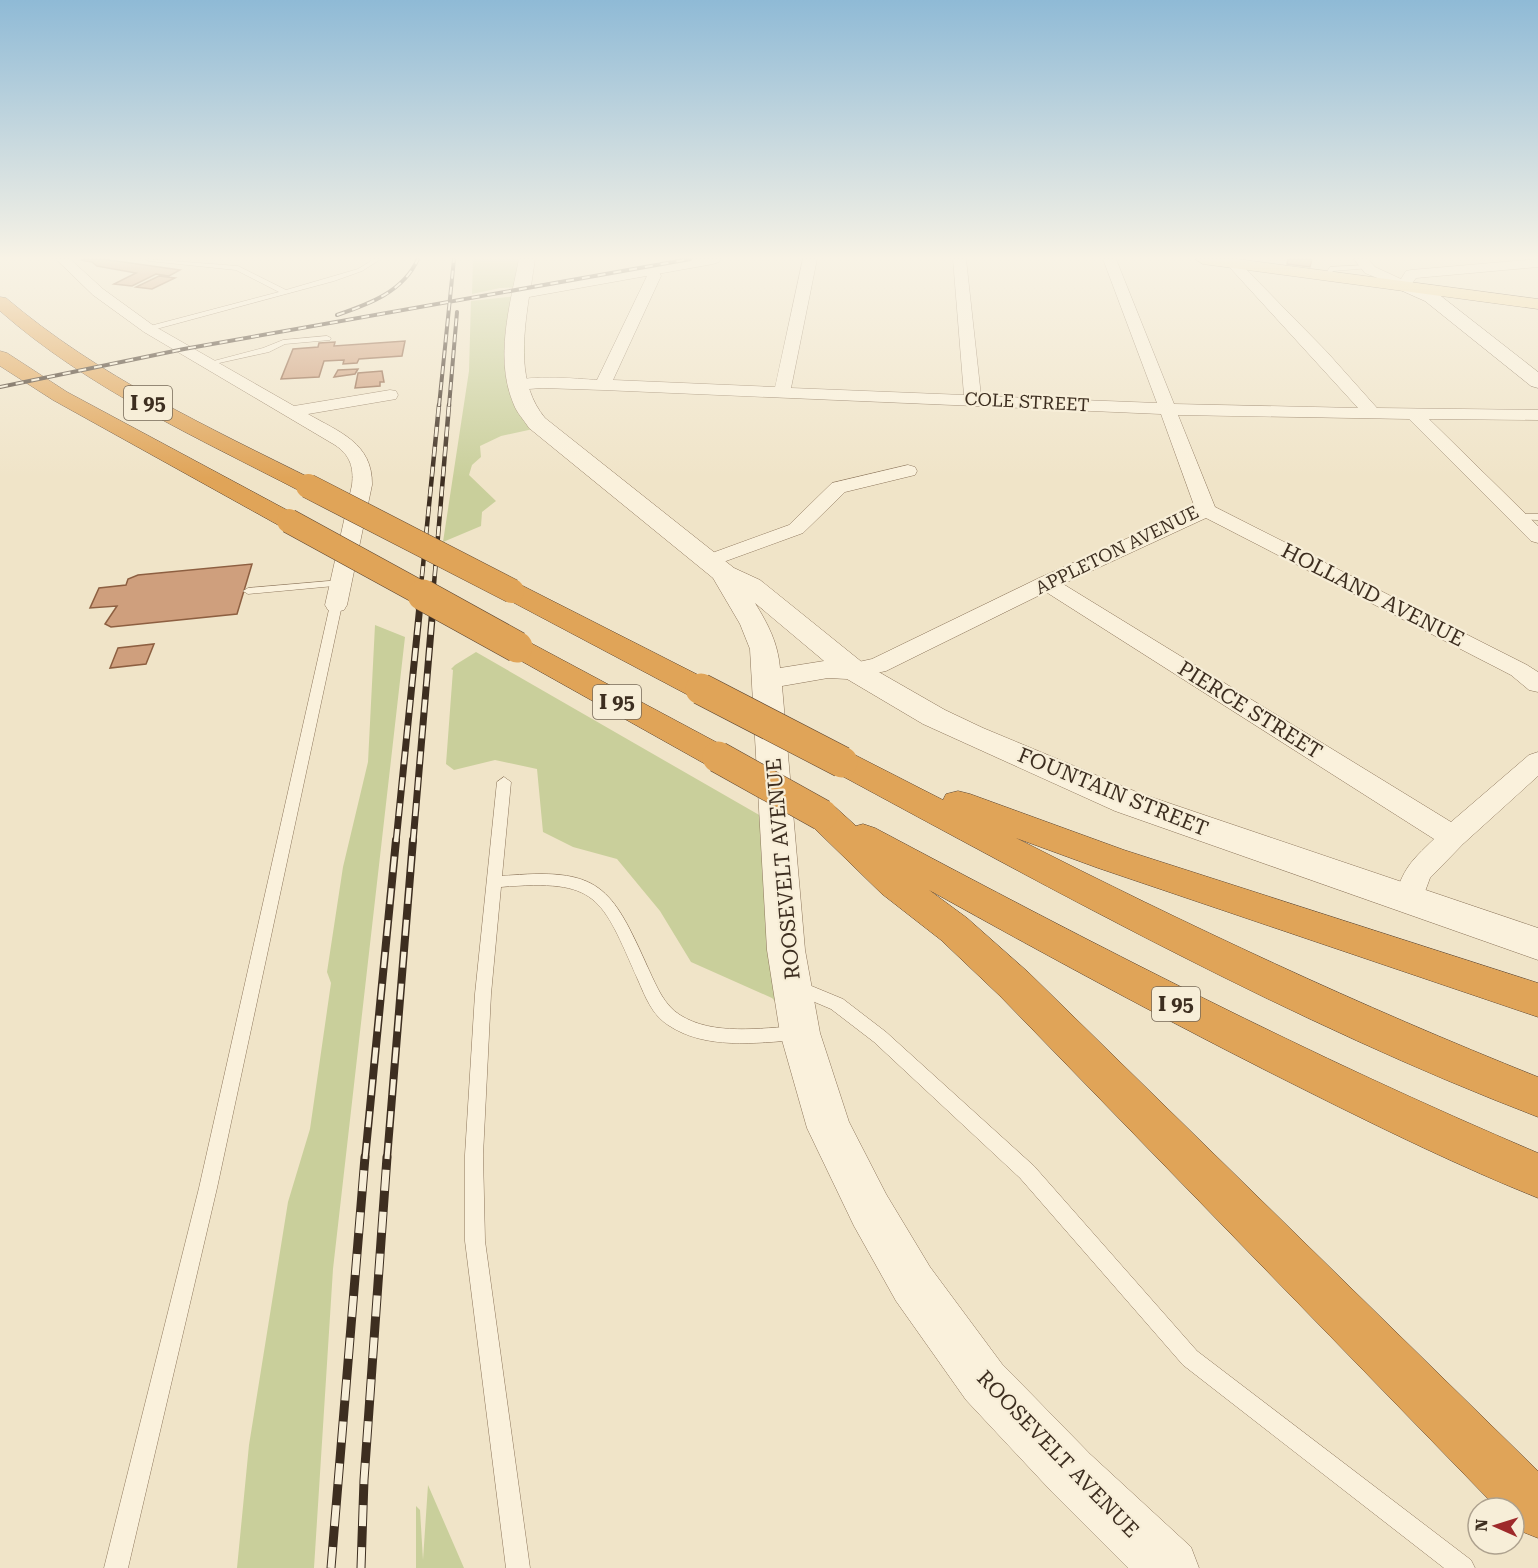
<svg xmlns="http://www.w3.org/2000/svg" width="1538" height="1568" viewBox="0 0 1538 1568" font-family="'Roboto Serif',serif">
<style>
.green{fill:#c9cf9b}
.building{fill:#cf9f7d;stroke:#8d5f41;stroke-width:1.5}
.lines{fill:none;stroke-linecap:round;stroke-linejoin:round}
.service-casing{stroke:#8d765c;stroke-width:1}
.minor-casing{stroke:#8d765c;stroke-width:1}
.tertiary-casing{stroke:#8d765c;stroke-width:1}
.secondary-casing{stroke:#6f573f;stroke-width:1}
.primary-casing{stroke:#5b4430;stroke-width:1}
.motorway-casing{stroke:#5b4430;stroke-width:1}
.service{fill:#faf1dc;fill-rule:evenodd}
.minor{fill:#faf1dc;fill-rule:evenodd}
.tertiary{fill:#faf1dc;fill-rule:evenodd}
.secondary{fill:#faf1dc;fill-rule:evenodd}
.primary{fill:#f3d9a0;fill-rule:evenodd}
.motorway{fill:#e0a458;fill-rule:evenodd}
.rail-far4-casing{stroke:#3d2e20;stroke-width:4}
.rail-far3-casing{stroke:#3d2e20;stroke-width:4.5}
.rail-far2-casing{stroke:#3d2e20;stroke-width:7}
.rail-far1-casing{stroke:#3d2e20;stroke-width:8}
.rail-casing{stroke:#3d2e20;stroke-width:9}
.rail-far4{stroke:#f7eed8;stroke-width:2;stroke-dasharray:8;stroke-linecap:butt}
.rail-far3{stroke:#f7eed8;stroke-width:3;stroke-dasharray:10;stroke-linecap:butt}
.rail-far2{stroke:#f7eed8;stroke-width:4.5;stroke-dasharray:13;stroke-linecap:butt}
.rail-far1{stroke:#f7eed8;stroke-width:5;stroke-dasharray:16;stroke-linecap:butt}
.rail{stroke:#f7eed8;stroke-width:7;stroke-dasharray:21;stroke-linecap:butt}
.motorway-bridge-far1-casing{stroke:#5b4430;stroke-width:25;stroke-linecap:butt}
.motorway-bridge-casing{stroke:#5b4430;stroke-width:32;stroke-linecap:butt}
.motorway-bridge-far1{stroke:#e0a458;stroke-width:24}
.motorway-bridge{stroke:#e0a458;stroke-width:31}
.labels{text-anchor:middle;stroke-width:4.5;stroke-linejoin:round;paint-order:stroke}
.far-street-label{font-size:18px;fill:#3d2e20;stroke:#f7eed8}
.shield{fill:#f7eed8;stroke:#756857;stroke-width:1.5}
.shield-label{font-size:20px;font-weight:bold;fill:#3d2e20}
.street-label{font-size:21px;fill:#3d2e20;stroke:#f7eed8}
</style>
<rect width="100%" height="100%" fill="#f0e4c8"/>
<path class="green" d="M473,259H530L524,287L500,288L472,294Z
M526,295L524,382L547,426L501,436L480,446L481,457L472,465L469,475L496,501L482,512L481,526L443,542L469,371L471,301Z
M375,625L405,637L333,1269L314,1568H237L249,1445L288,1202L310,1129L331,983L327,972L343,867L368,762Z
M476,652L766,819L821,1048L772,998L691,962L660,911L617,859L573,847L543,832L537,769L495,760L454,770L446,764L453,670L451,669L455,665Z
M428,1485L464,1568H416V1506L420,1510L423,1560Z"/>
<path class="building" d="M86,259H102L180,270L169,276L156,274L132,286L114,284L136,273L97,266L92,262L81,260Z
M1288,259H1312L1310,267L1287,264Z
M159,276L175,278L152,289L136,287Z
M405,341L402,356L359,359L357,363L343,364L344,360L324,361L319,377L281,379L293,349L318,347L319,343L335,342L334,346Z
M358,369L355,374L334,377L338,370Z
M382,371L384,382H380V386L355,388L358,373Z
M252,564L237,614L111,627L105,624L117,606L90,608L99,588L126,585L128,579L138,575Z
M154,644L146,664L110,668L118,648Z"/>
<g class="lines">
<defs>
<path id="service" d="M146,259L238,266L286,290L358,269L374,259H381L362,271L334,281L149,331L145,329L146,327L279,292L236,270L149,261Z
M1368,265L1370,268L1333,271L1329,277L1324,276L1330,267Z
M327,336L331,338L330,340L285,344L269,352L210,365L206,363L263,348L283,340Z
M1518,514H1538V520L1514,519L1513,517Z
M341,580L345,581V585L248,594L243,591L248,588Z
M336,602L342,605L217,1188L128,1568H104L199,1188L330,605Z
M504,777L511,782L502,876C600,867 611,885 649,970C657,987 664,1005 680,1015C713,1036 761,1028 798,1026L804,1028L806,1033L804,1038L798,1040C756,1043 705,1050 668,1025C652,1015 645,996 638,980C601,896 598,879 501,887L491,994L483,1155L485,1241L530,1568H506L465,1241V1155L475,994L497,782Z
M797,980L843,999L886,1032L1034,1166L1197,1351L1471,1560L1475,1568H1444L1183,1365L1020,1178L874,1042L831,1009L791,992L789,987L791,982Z"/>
<path id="minor" d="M56,259H70L103,289L154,326L294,406L390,390L396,391L398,395L396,399L308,414C339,432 373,443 372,485L347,605L344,610L336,612L328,610L325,605L352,485C354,467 350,455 335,445L144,332L93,295Z
M803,259H817L791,388L964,395L953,259H966L981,396L1157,403L1103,259H1116L1174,404L1358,408L1222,259H1236L1327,352L1377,408L1538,410V420L1429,419L1538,526V543L1531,541L1409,419L1178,415L1215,507L1527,665L1538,672V692L1529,690L1511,675L1206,518L1063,584L1451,822L1529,755L1538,752V776L1463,844L1430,878L1419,908L1408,912L1397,908L1393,900C1405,867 1409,863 1434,839L1046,592L886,671L853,678L845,675L841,670L845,665L872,659L1039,578L1195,508L1161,414L603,390L542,388L516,390L508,385C518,373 580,379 597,380L647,276L645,270L652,266L657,267L661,276L613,380L775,387Z
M1354,259H1368L1375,267L1401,279L1406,271L1411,270L1538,259V267L1416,278L1409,288L1404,289L1365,273Z
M908,465L915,467L917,471L915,475L845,492L803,533L715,565L708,567L701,565L697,561L701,557L789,525L832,483Z"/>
<path id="tertiary" d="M519,259H535L531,286L687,259H721L719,262L713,264L529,297C523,338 517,384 545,418L734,568L760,580L863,663L945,710L983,728L1139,793L1538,928V960L1115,811L923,724L847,679L828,678L782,686L805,950L820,1033L849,1122L886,1194L930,1267L1002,1364L1090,1454L1191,1547L1199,1568H1128L1052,1492L966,1400L896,1301L854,1226L807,1128L780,1033L767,950L750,649L740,624L713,578L529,428C524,420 517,413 514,405C494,359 510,305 519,259ZM755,603L824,661L780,668C778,643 768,624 755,603Z"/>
<path id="secondary" d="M1404,280L1437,293L1538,372V388L1531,386L1425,301L1398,289L1396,285L1398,281Z"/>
<path id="primary" d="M1195,259H1237L1538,299V309L1203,264Z"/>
<path id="motorway" d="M0,297L6,298C99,377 208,427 316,481L320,486L316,491L308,493L300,491C196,437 89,389 0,311Z
M0,351L7,353L67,392L298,516L301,521L298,526L289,528L280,526L53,400L0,366Z
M512,583L521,585L712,682L716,689L712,696L701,699L690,696L503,597L499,591L503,585Z
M517,638L527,641L729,749L734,757L729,765L718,768L707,765L507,653L503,647L507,641Z
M842,751L853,754L943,800L946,794L958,791L970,794L1124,850L1538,983V1017L1098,868L1016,838C1187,925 1360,1006 1538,1077V1117C1293,1023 1061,894 831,770L826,762L831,754Z
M822,803L834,806L856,826L863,824L875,828C1093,944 1311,1057 1538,1153V1198C1461,1167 1385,1130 1311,1093C1182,1029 1055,960 929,890L967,918L1028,972L1538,1471V1538L1518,1530L1514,1526V1508H1497L1000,996L941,940L882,894L810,824L805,815L810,806Z"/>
</defs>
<use href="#service" class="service-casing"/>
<use href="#minor" class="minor-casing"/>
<use href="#tertiary" class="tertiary-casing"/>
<use href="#secondary" class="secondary-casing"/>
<use href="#primary" class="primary-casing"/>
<use href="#motorway" class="motorway-casing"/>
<use href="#service" class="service"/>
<use href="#minor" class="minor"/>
<use href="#tertiary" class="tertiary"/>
<use href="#secondary" class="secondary"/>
<use href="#primary" class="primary"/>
<use href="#motorway" class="motorway"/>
<defs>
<path id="rail-far4" d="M337,315C369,304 403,292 418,259
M0,387L184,349L690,259
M439,406L454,259
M449,406L457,312"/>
<path id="rail-far3" d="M420,596L439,405
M433,596L449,405"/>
<path id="rail-far2" d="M396,842L421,595
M413,842L434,595"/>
<path id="rail-far1" d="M365,1159L396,840
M387,1159L413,840"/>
<path id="rail" d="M331,1568L365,1157
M361,1568L364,1480L387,1157"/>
</defs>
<use href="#rail-far4" class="rail-far4-casing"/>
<use href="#rail-far3" class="rail-far3-casing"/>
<use href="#rail-far2" class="rail-far2-casing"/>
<use href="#rail-far1" class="rail-far1-casing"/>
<use href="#rail" class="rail-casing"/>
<use href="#rail-far4" class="rail-far4"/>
<use href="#rail-far3" class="rail-far3"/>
<use href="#rail-far2" class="rail-far2"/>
<use href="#rail-far1" class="rail-far1"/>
<use href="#rail" class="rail"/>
<defs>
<path id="motorway-bridge-far1" d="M308,486L512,591
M289,521L426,596"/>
<path id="motorway-bridge" d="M423,595L517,647
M701,689L842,762
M718,757L822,815"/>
</defs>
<use href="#motorway-bridge-far1" class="motorway-bridge-far1-casing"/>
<use href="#motorway-bridge" class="motorway-bridge-casing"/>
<use href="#motorway-bridge-far1" class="motorway-bridge-far1"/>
<use href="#motorway-bridge" class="motorway-bridge"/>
</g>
<linearGradient id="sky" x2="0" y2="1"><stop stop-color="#8fbad6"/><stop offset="0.54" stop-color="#f8f3e6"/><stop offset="1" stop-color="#f8f3e6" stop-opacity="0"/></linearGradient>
<rect width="1538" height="478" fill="url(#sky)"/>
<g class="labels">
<g class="far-street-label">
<text transform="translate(1027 402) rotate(3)" y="6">COLE STREET</text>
<text transform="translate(1117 550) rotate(-26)" y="6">APPLETON AVENUE</text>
</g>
<g class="shield">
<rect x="124" y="386" width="48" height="34" rx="4.5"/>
<rect x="593" y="685" width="48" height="34" rx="4.5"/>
<rect x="1152" y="987" width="48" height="34" rx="4.5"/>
</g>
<g class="shield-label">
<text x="148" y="410">I 95</text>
<text x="617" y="709">I 95</text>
<text x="1176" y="1011">I 95</text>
</g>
<g class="street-label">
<text transform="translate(1373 595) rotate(27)" y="7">HOLLAND AVENUE</text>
<text transform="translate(1250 710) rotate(32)" y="7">PIERCE STREET</text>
<text transform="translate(1113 792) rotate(22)" y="7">FOUNTAIN STREET</text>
<text transform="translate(783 869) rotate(-95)" y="7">ROOSEVELT AVENUE</text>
<text transform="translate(1058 1454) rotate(46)" y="7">ROOSEVELT AVENUE</text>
</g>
</g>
<g transform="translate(1496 1526) rotate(273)"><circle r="28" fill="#f7eed8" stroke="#ada18e" stroke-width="1.5"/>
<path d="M0-4.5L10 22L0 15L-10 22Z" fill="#9e2a2b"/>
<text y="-9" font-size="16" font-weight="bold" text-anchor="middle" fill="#3d2e20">N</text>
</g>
</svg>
